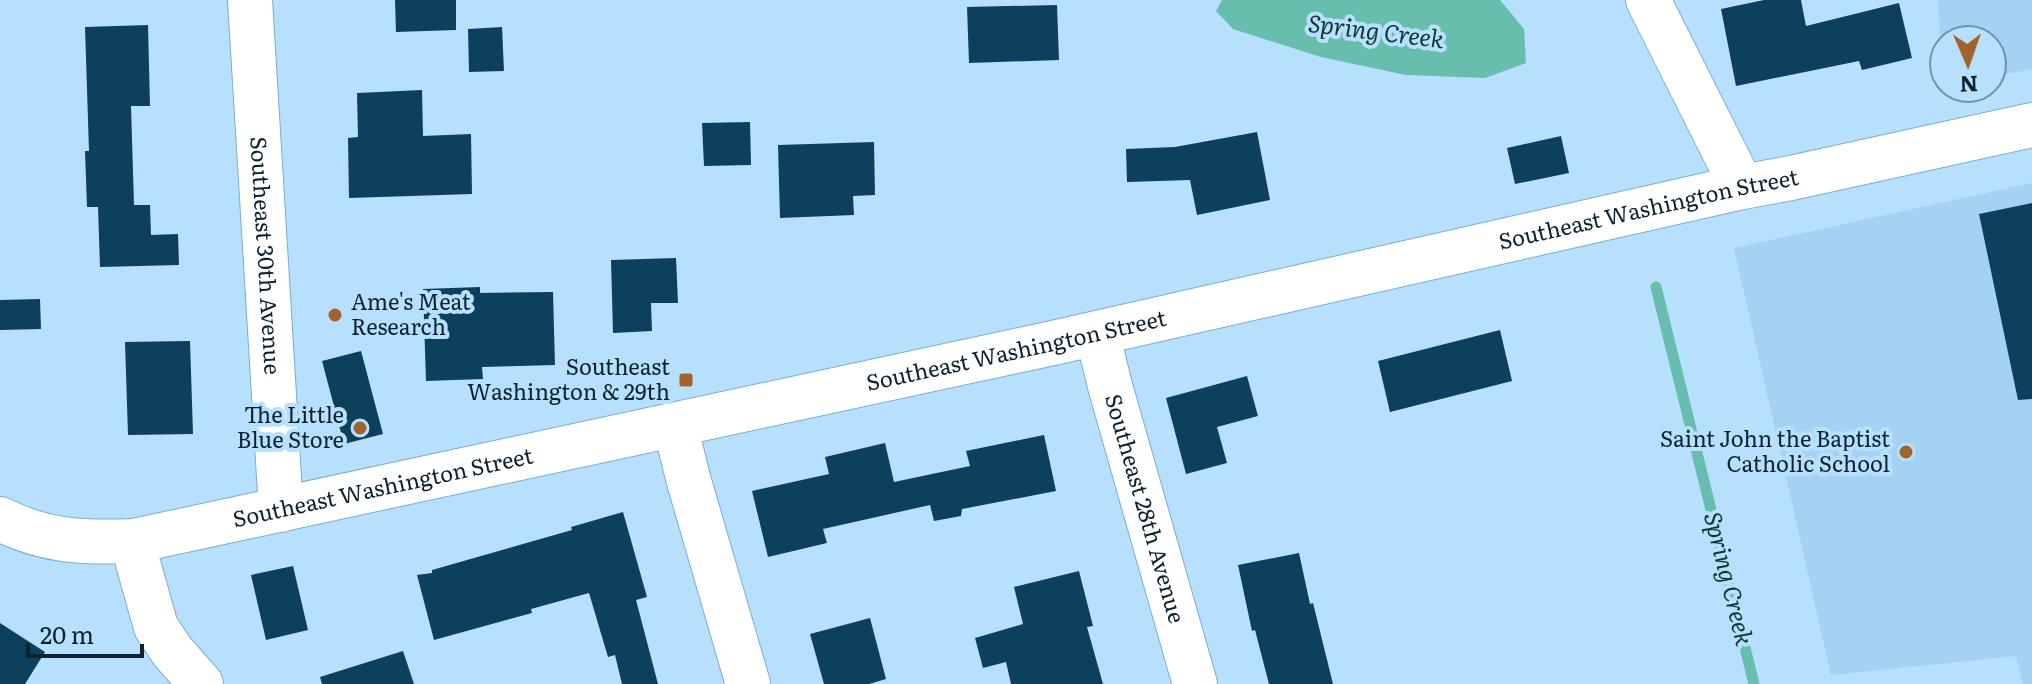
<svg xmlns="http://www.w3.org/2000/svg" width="2032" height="684" viewBox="0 0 2032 684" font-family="Literata,serif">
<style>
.built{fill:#a4d2f2}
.water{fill:#67beac}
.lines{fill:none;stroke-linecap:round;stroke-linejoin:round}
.stream{stroke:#67beac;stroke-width:11}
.building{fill:#0c405c}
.street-casing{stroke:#7baed0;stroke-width:46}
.secondary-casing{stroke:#7baed0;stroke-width:46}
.street{stroke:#fff;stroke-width:44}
.secondary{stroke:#fff;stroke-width:44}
.poi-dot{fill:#a3632c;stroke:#b6e0fd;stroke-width:3}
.labels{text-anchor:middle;stroke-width:8;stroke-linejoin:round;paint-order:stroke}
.street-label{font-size:22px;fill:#0d222f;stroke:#b6e0fd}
.poi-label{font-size:22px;fill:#0d222f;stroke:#b6e0fd;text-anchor:end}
.water-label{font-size:24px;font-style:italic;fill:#0e3830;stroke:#b6e0fd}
</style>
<rect width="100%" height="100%" fill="#b6e0fd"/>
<path class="built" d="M1938,0H2032V69L1992,77V40H1944L1943,88Z
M2032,183V684H2023L2016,656L1831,675L1734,248Z"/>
<path class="water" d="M1222,0H1500L1524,29L1526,63L1485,78L1406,75L1321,57L1233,29L1216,11Z"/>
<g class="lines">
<path class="stream" d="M1656,287L1754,684"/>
</g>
<path class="building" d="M395,0H456V30L396,32Z
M1764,0H1801L1806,26L1899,3L1912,58L1862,70L1859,61L1736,86L1721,9Z
M1057,5L1059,60L969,63L967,7Z
M148,25L150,106H131L134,205H150L151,235L178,234L179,265L100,267L98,207H87L85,151H89L85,27Z
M502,27L504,71L469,72L468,29Z
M422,90L423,136L471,134L472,194L349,198L348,138L358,137L357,93Z
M750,122L751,165L704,166L702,123Z
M1257,132L1270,200L1197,215L1190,180L1127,182L1126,149L1175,147Z
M1561,136L1569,173L1515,184L1507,148Z
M874,142L875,195L853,196L854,215L780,218L778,145Z
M2032,203V399L2018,400L1979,214Z
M676,258L678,303H651L652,331L613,333L611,260Z
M480,287V293L553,292L555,365L482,367L483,379L426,381L423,289Z
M40,299L41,329L0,330V300Z
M1500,330L1512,381L1390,412L1378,361Z
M190,341L193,434L128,435L125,342Z
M361,351L383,434L344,444L322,361Z
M1247,376L1258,416L1217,427L1227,463L1186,474L1166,398Z
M1044,435L1056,491L962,509L961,516L934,521L930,505L823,529L827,543L768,557L752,491L829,474L825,457L885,443L894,482L970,466L966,451Z
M623,512L647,597L636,600L658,684H622L615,655L608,657L589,593L531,609L532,613L434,640L417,575L432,573V570L572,530L571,527Z
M1299,553L1310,604L1313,603L1333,684H1269L1255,630L1252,631L1238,565Z
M293,566L308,630L266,640L251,575Z
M1079,571L1093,626L1087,627L1103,684H1011L1006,662L983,668L975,638L1023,624L1014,587Z
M870,618L886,679L869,684H824L810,634Z
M0,623L45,652L25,684H0Z
M403,651L414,684H322L320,677Z"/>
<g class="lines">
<defs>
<g id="street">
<path id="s1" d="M250,0L281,510"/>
<path id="s2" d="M1097,333L1110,386L1195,684"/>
<path d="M675,425L688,478L748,684"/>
<path d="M134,541L138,563L156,627L172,651L201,684"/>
</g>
<g id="secondary">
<path d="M1648,0L1742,187"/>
<path id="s3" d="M0,519C46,542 84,543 134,541L1053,343L1742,187L1791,178L2032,125"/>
</g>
</defs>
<use href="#street" class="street-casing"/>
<use href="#secondary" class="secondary-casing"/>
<use href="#street" class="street"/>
<use href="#secondary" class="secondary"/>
</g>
<g class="poi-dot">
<circle cx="335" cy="315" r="8"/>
<rect x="678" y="372" width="16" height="16" rx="4"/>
<circle cx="360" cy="428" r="8"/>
<circle cx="1906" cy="452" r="8"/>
</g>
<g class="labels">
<g class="street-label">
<text dy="8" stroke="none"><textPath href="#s3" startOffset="1688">Southeast Washington Street</textPath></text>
<text dy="8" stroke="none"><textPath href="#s1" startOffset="256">Southeast 30th Avenue</textPath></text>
<text dy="8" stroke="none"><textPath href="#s3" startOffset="1040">Southeast Washington Street</textPath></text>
<text dy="8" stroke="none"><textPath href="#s3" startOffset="392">Southeast Washington Street</textPath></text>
<text dy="8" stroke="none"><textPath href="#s2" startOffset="182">Southeast 28th Avenue</textPath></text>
</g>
<g class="poi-label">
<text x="351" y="310" text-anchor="start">Ame's Meat<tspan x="351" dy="25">Research</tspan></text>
<text x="670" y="375">Southeast<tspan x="670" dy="25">Washington &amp; 29th</tspan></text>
<text x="344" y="423">The Little<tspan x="344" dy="25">Blue Store</tspan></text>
<text x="1890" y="447">Saint John the Baptist<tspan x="1890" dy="25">Catholic School</tspan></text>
</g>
<g class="water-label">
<text transform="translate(1376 32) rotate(7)" y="8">Spring Creek</text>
<text transform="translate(1728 579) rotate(76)" y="8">Spring Creek</text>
</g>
</g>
<g transform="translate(1968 64) rotate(178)"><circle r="38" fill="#b6e0fd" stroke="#7294ab" stroke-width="2"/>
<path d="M0-6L14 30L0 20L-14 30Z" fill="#a3632c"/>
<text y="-12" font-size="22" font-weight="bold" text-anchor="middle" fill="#0d222f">N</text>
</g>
<path d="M28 644v12h114v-12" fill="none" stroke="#0d222f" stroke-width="4"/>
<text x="40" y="644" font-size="24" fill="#0d222f" stroke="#b6e0fd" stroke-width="6" paint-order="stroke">20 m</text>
</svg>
